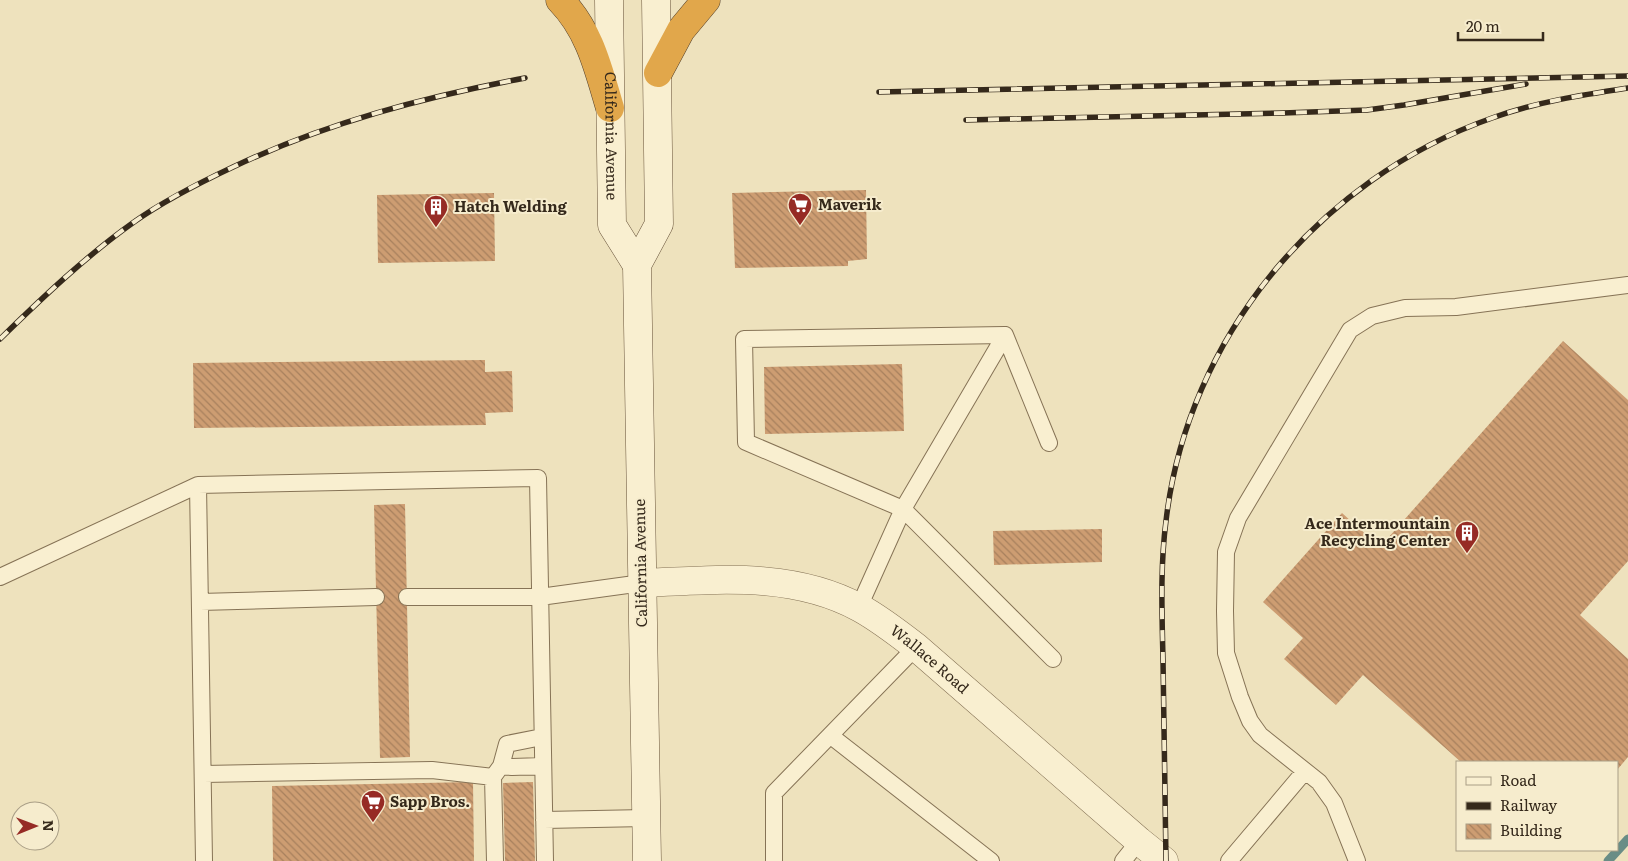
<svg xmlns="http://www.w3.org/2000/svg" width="1628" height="861" viewBox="0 0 1628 861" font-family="Literata,serif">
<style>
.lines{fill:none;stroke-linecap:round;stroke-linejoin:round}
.stream{stroke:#698d86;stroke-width:9}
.building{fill:url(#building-back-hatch)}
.service-casing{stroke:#867356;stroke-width:18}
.minor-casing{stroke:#867356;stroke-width:29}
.secondary-casing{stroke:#68533a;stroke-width:29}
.motorway-casing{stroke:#54402b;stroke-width:29}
.service{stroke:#f9efd0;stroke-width:16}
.minor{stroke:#f9efd0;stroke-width:28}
.secondary{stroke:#f9efd0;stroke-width:28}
.motorway{stroke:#e1a74b;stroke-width:28}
.rail-casing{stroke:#35291b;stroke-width:5.5}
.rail{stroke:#f6eccd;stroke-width:4;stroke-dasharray:11;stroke-linecap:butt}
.labels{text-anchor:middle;stroke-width:4;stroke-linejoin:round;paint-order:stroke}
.street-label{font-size:15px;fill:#35291b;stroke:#f6eccd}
.poi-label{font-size:15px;font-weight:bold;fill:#35291b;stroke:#f6eccd;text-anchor:start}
</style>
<defs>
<pattern id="building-back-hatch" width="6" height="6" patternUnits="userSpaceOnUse" patternTransform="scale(1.25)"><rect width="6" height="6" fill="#cd9d72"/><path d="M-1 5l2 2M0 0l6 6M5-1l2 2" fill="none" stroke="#a7805d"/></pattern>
</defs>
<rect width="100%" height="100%" fill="#eee2bd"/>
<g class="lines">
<path class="stream" d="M1608,861L1628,839"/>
</g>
<path class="building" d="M866,190L867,259L848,261V266L735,268L732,193Z
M494,193L495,261L378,263L377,195Z
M1563,341L1628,400V561L1580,615L1628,659V757L1617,770V762H1461L1363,675L1336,705L1284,659L1303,638L1263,602L1342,513L1380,547Z
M485,360V372L512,371L513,412L485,413L486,425L194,428L193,363Z
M902,364L904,431L765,434L764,367Z
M405,504L410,757L380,758L374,505Z
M1102,529V562L994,565L993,531Z
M473,782L474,861H273L272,786Z
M533,782L535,861H505L503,783Z"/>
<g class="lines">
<defs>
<path id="service" d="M1005,335L903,509L1053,659
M0,577L198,485
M407,597H540L642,583
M200,602L376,597
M859,607L903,509L746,442L744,339L1005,335L1049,443
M831,736L991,861
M501,766L507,744L542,737
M204,774L432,770L493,777
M544,820L646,818
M204,861L198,485L538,478L545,861
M495,861L493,777L501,766L512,767L543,766
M774,861V793L916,647
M1123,861L1139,841
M1229,861L1305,771
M1357,861L1334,803L1319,782L1260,735L1250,721L1240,697L1226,653L1225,611L1226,552L1238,518L1350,330L1372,316L1405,308L1456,307L1628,285"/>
<g id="minor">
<path id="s1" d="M642,583C715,580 792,571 860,608C880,619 898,633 916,647L1139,841L1164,861"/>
</g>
<g id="secondary">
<path id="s2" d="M609,0L612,225L637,265"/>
<path d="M647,861L637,265L659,224L656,0"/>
</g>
<path id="motorway" d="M560,0C590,31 598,68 610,108
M658,73L681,30L706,0"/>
</defs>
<use href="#service" class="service-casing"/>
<use href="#minor" class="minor-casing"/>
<use href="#secondary" class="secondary-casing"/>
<use href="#motorway" class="motorway-casing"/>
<use href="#service" class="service"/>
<use href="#minor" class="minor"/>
<use href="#secondary" class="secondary"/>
<use href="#motorway" class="motorway"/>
<defs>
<path id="rail" d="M879,92L1628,76
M966,120L1283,113L1367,110L1404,105L1526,84
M0,339C42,298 86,256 134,222C165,200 199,183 233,167C326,123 424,97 525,78
M1166,861C1165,794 1164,727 1163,660C1162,614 1160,567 1166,521C1187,338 1319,179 1492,118C1536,102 1582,95 1628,88"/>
</defs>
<use href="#rail" class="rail-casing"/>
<use href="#rail" class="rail"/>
</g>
<defs>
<symbol id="supermarket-pin" viewBox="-11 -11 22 30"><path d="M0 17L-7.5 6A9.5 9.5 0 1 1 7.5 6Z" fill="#962b25" stroke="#f6eccd"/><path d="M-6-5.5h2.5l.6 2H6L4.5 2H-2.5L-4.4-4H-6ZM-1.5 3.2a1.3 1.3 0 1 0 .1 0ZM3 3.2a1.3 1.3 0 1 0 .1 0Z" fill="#fff"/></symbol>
<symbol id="building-pin" viewBox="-11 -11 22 30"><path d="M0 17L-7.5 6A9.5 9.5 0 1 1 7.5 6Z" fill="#962b25" stroke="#f6eccd"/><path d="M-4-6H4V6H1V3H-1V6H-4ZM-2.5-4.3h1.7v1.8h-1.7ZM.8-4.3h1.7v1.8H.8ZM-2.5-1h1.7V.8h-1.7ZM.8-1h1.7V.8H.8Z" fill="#fff"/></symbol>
</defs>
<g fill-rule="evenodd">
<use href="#supermarket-pin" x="786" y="191" width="28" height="38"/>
<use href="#building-pin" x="422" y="193" width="28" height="38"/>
<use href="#building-pin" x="1453" y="519" width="28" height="38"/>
<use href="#supermarket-pin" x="359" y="788" width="28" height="38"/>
</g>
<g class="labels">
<g class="street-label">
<text dy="5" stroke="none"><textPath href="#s2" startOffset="136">California Avenue</textPath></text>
<text transform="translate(641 563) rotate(-91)" y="5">California Avenue</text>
<text dy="5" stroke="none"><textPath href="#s1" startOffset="309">Wallace Road</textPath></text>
</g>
<g class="poi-label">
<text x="818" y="210">Maverik</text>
<text x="454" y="212">Hatch Welding</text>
<text x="1450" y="529" text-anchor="end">Ace Intermountain<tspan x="1450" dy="17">Recycling Center</tspan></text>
<text x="390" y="807">Sapp Bros.</text>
</g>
</g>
<rect x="1456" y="761" width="162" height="90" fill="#f6eccd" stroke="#a99e86"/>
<rect x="1466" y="777" width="25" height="8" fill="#f9efd0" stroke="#a99e86"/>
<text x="1500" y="786" font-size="15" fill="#35291b">Road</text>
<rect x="1466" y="802" width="25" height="8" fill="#35291b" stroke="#a99e86"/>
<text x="1500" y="811" font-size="15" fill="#35291b">Railway</text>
<rect x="1466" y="824" width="25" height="15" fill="url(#building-back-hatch)" stroke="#a99e86"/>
<text x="1500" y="836" font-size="15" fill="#35291b">Building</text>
<g transform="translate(35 826) rotate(89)"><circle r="24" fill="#f6eccd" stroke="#a99e86"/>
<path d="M0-4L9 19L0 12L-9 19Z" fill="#962b25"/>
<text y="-8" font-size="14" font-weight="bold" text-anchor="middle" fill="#35291b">N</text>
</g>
<path d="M1458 32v8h85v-8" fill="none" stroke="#35291b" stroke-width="2.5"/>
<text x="1466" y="32" font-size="15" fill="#35291b" stroke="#f6eccd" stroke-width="4" paint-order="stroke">20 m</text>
</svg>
